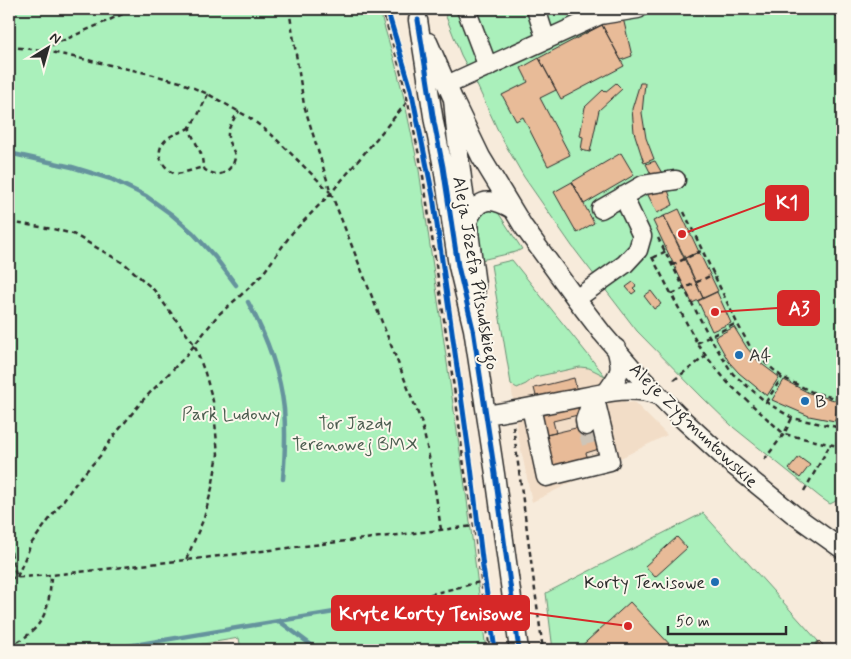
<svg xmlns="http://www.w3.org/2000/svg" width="851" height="659" viewBox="0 0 851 659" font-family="Mynerve,sans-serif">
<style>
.built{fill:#f2ddc7}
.green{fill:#aaf0bb;stroke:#6a8e73}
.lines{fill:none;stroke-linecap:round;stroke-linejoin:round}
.stream{stroke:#65939d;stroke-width:4.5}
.building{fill:#e8bb98;stroke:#2b2b2b}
.minor-tunnel{stroke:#cec5b8;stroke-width:18;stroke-dasharray:18 9;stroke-linecap:butt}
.minor-casing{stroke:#2b2b2b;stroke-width:21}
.path{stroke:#2b2b2b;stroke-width:2.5;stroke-dasharray:5 4;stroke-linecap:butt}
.minor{stroke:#fbf7ec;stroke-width:18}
.cycleway-casing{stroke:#fbf7ec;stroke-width:8}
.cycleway{stroke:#0057b8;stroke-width:5}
.poi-dot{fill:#1f6fb2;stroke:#fbf7ec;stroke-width:2}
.labels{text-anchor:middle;stroke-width:4;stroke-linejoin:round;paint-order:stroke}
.street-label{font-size:18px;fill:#2b2b2b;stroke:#fbf7ec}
.poi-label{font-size:18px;fill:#2b2b2b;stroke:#fbf7ec;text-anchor:start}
.park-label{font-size:18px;fill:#4b5c4f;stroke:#fbf7ec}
.leader{fill:none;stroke:#d62828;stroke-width:2}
.callout-dot{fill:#d62828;stroke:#fbf7ec;stroke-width:2}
.callout{fill:#d62828;stroke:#d62828;stroke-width:2}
.callout-label{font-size:19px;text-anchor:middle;font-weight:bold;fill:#fff}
</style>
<rect width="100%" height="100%" fill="#f7ebdb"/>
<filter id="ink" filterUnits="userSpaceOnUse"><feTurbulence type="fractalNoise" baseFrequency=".02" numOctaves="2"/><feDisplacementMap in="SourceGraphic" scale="10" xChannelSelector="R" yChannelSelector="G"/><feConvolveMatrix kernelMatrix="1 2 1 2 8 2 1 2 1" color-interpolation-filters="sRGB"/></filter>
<g filter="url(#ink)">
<path class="built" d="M580,367L589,368L605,376L626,403L634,402L667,435L532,502L517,430L511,384L514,387L526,384L535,377Z"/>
<path class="green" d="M9,9H379L394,59L403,94L419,170L469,514L486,650H241L239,638L167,650H9Z
M443,9H842V498L830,504L820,497L733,427L702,397L637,331L572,246L524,177L501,137L476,83L461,55Z
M494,209L499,214L522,249L516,252L481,260L476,221L483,210Z
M512,260L605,376L589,368L580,367L535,377L526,384L517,388L511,384L491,265Z
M703,513L818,641L811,650H553L546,593Z"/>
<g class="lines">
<path class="stream" d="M9,153L72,167L111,179L146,196L171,214L193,233L215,257L236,285
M248,302C266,335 280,371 284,409C286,432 285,455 283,479
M279,621L365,607
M104,650L279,621L318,650"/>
</g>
<path class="building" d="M623,18L632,56L621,60L602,25Z
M602,25L624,66L561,99L539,58Z
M539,58L556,90L540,98L570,155L548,166L523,117L516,121L502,95L528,82L521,68Z
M616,83L622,89L599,110L590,152L581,150L583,137L580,136L585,107L603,90L605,92Z
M640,83H645L642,113L646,138L654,159L644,163L634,132L632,109Z
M621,153L634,175L584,204L572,182Z
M655,161L663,175L652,176L646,164Z
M572,182L594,223L577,233L554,192Z
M667,187L673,205L657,213L645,189Z
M679,209L699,252L685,258L664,216Z
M664,216L703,298L692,303L653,221Z
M699,252L718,291L703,298L685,258Z
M633,282L636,286L633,288L636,291L632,294L626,287Z
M651,291L661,304L654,309L644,296Z
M717,292L731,323L712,331L698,301Z
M734,327L747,348L759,362L779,377L767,396L739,373L729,362L715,337Z
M574,378L582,414L553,421L556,433L546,435L534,388Z
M784,380L809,393L838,401L835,421L809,416L772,400Z
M593,424L599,449L586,453L588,459L553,467L546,435Z
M799,457L810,465L800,478L789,469Z
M677,537L687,548L655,577L645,566Z
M630,602L675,650H577Z
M819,641L828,650H812Z"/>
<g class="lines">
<path class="minor-tunnel" d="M586,426L593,451"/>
<defs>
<path id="minor" d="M466,9L488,67
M536,9L546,40
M418,20L434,122L443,167L458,266L473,329L495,474L519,650
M428,42L453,99L456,132L476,285L474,309
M447,85L600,15L638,9
M453,99L481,157L523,226L576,299L602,333L633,369L678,415L728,461L793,514L842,549
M601,209L643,185L676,180
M468,221C478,197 491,197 512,209
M576,299L625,264L638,250L642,236L623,196
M606,393C620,372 623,373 616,348
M531,407L546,477L610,461L594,395
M486,415C512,411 537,406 562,401C593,396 628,384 658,395
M586,426L585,420L594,395"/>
</defs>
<use href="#minor" class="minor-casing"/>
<path class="path" d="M289,9L304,105L331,193L421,421C430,457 436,493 441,530
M382,9L397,58L405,88L422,169L458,415L464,467L474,526L490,650
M828,9L842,19
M9,47L42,50L146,73L180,82L208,94L250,118L272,135L330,192
M44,49L134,9
M208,94L198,115L190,127V130C193,138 198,146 201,154C203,160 202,165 205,170C209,172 213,174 217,174C226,175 235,165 235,156C234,149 228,144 228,137C227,128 234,119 239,111
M190,127C183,132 175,133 168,138C153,150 160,166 175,174L182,173L203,167
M684,212L737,323L753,352L782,377L812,392L842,400
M9,222L53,229L73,234L125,264L154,290L194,344L205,373L213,401L218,454L212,488L204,518L186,560
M658,238L709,336L733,374L766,402L792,418L842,428
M652,257L697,343L706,356L728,383L784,434L842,447
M653,258L666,251
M672,265L703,250
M672,294L714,274
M697,343L737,323
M674,380L706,356
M766,402L782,377
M513,426L543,650
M839,447L842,400
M764,460L784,434L792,418
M804,491L830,445
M9,543L16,575
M17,577L31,544L79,479L100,456L113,437L143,400L185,357L218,315L240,296L262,275L292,233L331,193L408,101
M9,578L51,575L186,560L474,526
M395,603L480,582
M9,646C43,631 50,610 51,575"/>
<use href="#minor" class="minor"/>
<defs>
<path id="cycleway" d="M387,9L411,89L433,196L471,467L483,567L495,650
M418,20L434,122L443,167L458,266L473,329L495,474L519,650"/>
</defs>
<use href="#cycleway" class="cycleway-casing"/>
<use href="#cycleway" class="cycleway"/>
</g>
</g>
<g class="poi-dot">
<circle cx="739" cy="355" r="5"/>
<circle cx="805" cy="401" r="5"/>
<circle cx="715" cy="582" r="5"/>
</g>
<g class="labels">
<g class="street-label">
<text transform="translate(476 273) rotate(80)" y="6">Aleja Józefa Piłsudskiego</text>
<text transform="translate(694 425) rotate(44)" y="6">Aleje Zygmuntowskie</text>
</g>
<g class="poi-label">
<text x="749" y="361">A4</text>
<text x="815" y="407">B</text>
<text x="705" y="588" text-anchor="end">Korty Tenisowe</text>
</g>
<g class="park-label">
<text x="231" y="420">Park Ludowy</text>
<text x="355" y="429">Tor Jazdy<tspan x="355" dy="21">Terenowej BMX</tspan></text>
</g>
</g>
<path class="leader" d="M682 234L766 203M715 312L778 308M628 626L529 613"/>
<g class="callout-dot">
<circle cx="682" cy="234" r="5"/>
<circle cx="715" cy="312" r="5"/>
<circle cx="628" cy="626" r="5"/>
</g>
<g class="callout">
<rect x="766" y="186" width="42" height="34" rx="5"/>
<rect x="778" y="291" width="41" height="34" rx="5"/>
<rect x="332" y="596" width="197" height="34" rx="5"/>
</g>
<g class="callout-label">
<text x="787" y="209">K1</text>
<text x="799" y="315">A3</text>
<text x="431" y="620">Kryte Korty Tenisowe</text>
</g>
<rect width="851" height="659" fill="none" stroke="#fbf7ec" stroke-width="30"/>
<rect x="15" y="15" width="821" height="629" fill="none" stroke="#2b2b2b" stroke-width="2" filter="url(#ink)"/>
<g transform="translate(48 48) rotate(37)" stroke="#fbf7ec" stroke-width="4" paint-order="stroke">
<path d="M0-4L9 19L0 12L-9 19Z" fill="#2b2b2b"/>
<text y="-8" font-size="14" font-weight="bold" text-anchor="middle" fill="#2b2b2b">N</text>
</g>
<path d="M668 626v8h118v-8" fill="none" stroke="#2b2b2b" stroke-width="2.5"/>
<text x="676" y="626" font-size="15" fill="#2b2b2b" stroke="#fbf7ec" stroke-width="4" paint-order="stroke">50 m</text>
</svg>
